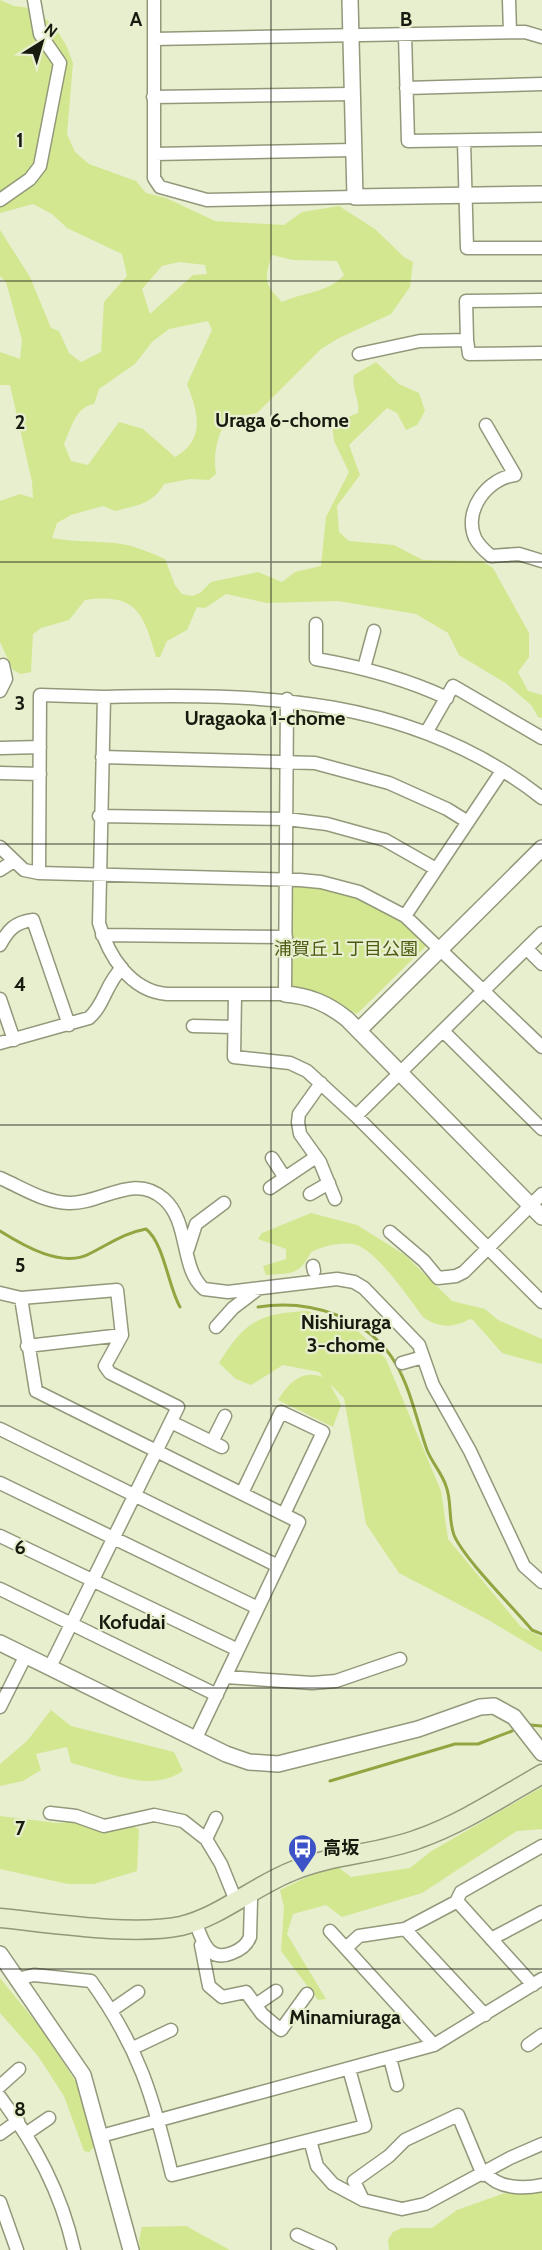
<svg xmlns="http://www.w3.org/2000/svg" width="542" height="2250" viewBox="0 0 542 2250" font-family="Cabin,'Noto Sans JP',sans-serif">
<style>
.green{fill:#d3e790;fill-rule:evenodd}
.lines{fill:none;stroke-linecap:round;stroke-linejoin:round}
.stream{stroke:#91a541;stroke-width:3}
.minor-casing{stroke:#92997b;stroke-width:15}
.tertiary-casing{stroke:#92997b;stroke-width:18}
.secondary-casing{stroke:#92997b;stroke-width:21}
.minor{stroke:#fff;stroke-width:12}
.tertiary{stroke:#fff;stroke-width:15}
.secondary{stroke:#e7eece;stroke-width:18}
.grid{fill:none;stroke:#171a0f;stroke-width:1.5;stroke-opacity:0.55}
.labels{text-anchor:middle;stroke-width:4.5;stroke-linejoin:round;paint-order:stroke}
.park-label{font-size:18px;fill:#4c5910;stroke:#e7efcf}
.poi-label{font-size:18px;font-weight:bold;fill:#171a0f;stroke:#e7efcf;text-anchor:start}
.neighbourhood-label{font-size:20px;font-weight:bold;fill:#171a0f;stroke:#e7efcf}
.grid-label{font-size:20px;text-anchor:middle;font-weight:bold;fill:#171a0f;stroke:#e7efcf;stroke-width:4.5;stroke-linejoin:round;paint-order:stroke}
</style>
<rect width="100%" height="100%" fill="#e7efcf"/>
<path class="green" d="M0,0L14,6L29,8L53,24L66,45L73,63L67,134L75,152L89,164L136,181L146,193L166,198L215,221L284,225L302,212L339,206L375,229L404,257L413,262L410,287L391,314L339,338L321,349L257,413L227,418C217,438 213,452 216,474L209,480L190,479L164,484C152,505 137,505 115,511L103,506L71,515L57,523L52,538C74,542 93,541 115,543C133,545 149,552 165,559L175,585L182,594L192,596L200,593L211,582L258,572L282,582L295,572L321,566L326,517L349,472L334,441L332,423L358,413C360,399 351,389 354,375L376,362L399,384L419,393L425,411L417,425L406,430L397,413L387,408L349,445L360,475L337,506L339,532L349,541L394,545L423,560L482,561L493,568L529,633V657L518,672L528,691L542,695V718L538,717L532,706L507,684L459,655L448,633L416,614L338,601L267,603L226,594L205,608L197,607L187,630L167,641L160,657H156C143,612 136,593 85,600L69,620L41,628L33,634L31,672L21,674L13,670L0,642V501L20,494L33,498L32,482L10,385H0V352L20,359L22,340L6,282L0,276V230L30,277L51,328L59,331L69,353L81,362L101,352L104,302L127,276L122,254L67,228L52,214L33,204L0,213ZM272,255L293,260L337,261L344,275C328,293 304,292 282,302C264,284 264,279 272,255ZM179,262L205,265L207,274L193,275L150,314L142,289L162,266ZM208,321L212,330L187,384C198,412 206,440 175,457L143,429L119,422L88,465L71,461L64,444C71,429 75,407 94,404L99,389L135,364L152,342L169,329Z
M295,885C355,891 383,904 428,944L357,1014L322,996L291,988V894Z
M311,1213L357,1225L405,1255L452,1301L485,1309L498,1320L542,1339V1364L502,1353L473,1320L470,1319C453,1328 440,1328 424,1318C410,1300 375,1247 353,1244C338,1242 324,1246 311,1252C299,1276 291,1273 266,1275L263,1266L286,1259V1249L258,1239L262,1233Z
M308,1311L358,1331L386,1359L441,1491L448,1539L521,1627L542,1637V1652L485,1618L399,1573L366,1524L344,1398L330,1384L341,1405L333,1427L278,1400C289,1383 301,1369 323,1377L319,1372L283,1365L251,1385L236,1379L219,1363C245,1321 260,1313 308,1311Z
M51,1710L71,1726L174,1752L183,1771C149,1794 108,1771 71,1763L67,1747L36,1754L41,1770L23,1781L0,1786V1764L27,1741Z
M542,1787V1829L517,1831L422,1893L342,1917L326,1905L293,1914L287,1934L326,1999L318,2000L281,1951L284,1907L280,1890L334,1864L351,1877L410,1868L430,1852Z
M0,1816L57,1823L112,1819L139,1829L137,1871L94,1884H68L0,1869Z
M0,1978L43,2031L80,2088L94,2147L89,2152L84,2151L64,2096L38,2056L0,2013Z
M542,2180V2250H389L388,2240L393,2232L402,2228H432L457,2210Z
M186,2226L230,2250H140L139,2240L142,2227Z"/>
<g class="lines">
<path class="stream" d="M0,1231C24,1246 63,1269 91,1253C111,1243 124,1233 146,1229C164,1243 168,1286 180,1307
M258,1307C310,1299 369,1317 396,1364C411,1390 417,1422 427,1450C432,1463 442,1473 446,1486C452,1501 448,1519 454,1535C464,1559 513,1607 532,1630L542,1634
M530,1725L542,1726
M330,1781L455,1744H478L512,1731"/>
<defs>
<path id="minor" d="M154,0V178L160,187L207,200L355,197
M509,0L510,32
M405,35L408,141L542,139
M154,39L525,32L542,37
M406,88L542,84
M153,97L351,94
M464,141L467,248H542
M154,154L353,150
M0,200L30,179L40,166L60,63L40,34L34,0
M467,340L466,301L542,300
M359,354L420,341L467,340L469,354L542,353
M486,425L515,475C488,478 463,510 475,538C479,546 485,551 491,556L519,554L542,561
M316,624V659C362,667 404,678 447,698
M364,668L374,631
M0,691L6,679L3,665
M104,697L40,695L39,873L300,880L321,882L359,892L405,916L542,1047
M287,699L285,994H167C130,991 108,955 99,923L104,697C261,693 412,696 542,798
M426,733L453,686L542,738
M1,748L40,747
M102,757L315,763L389,783L447,809L468,822
M0,773L40,774
M99,816L287,819L327,824L385,840L436,869
M0,847L24,870L39,873
M0,870L14,861
M405,916L502,771
M102,935L286,937
M0,945C8,930 15,922 33,920L69,1025
M527,949L542,964
M235,995L234,1057L290,1063L307,1071L356,1116L542,1302
M0,999L14,1040
M193,1026L234,1027
M444,1032L542,1129
M0,1043L89,1018C105,1004 106,983 122,968
M321,1083L299,1114L298,1122L300,1134L320,1162L335,1199
M356,1116L542,933
M272,1158L285,1178
M0,1178C23,1188 43,1202 69,1203C102,1204 134,1172 164,1199C190,1222 180,1269 204,1289L228,1292L337,1279L354,1282L364,1288L419,1345L433,1385L470,1451L524,1566L542,1582
M270,1188L316,1157
M310,1194L329,1183
M390,1232L424,1261L438,1278L456,1276L464,1272L542,1194
M188,1249L196,1224L224,1203
M313,1266L314,1271
M0,1293L21,1298L117,1290L122,1335L105,1366L110,1373L178,1407L50,1667
M21,1298L36,1391L299,1522L196,1738
M216,1327L233,1308L258,1289
M27,1346L122,1335
M402,1363L423,1357
M171,1422L222,1447
M0,1429L278,1566
M212,1442L225,1416
M0,1483L258,1608
M242,1493L281,1412L323,1432L284,1514
M0,1536L238,1650
M0,1589L217,1695
M226,1677L312,1683L336,1681L400,1659
M0,1707L26,1655
M50,1813L76,1816L104,1826L154,1815L183,1821L206,1839L221,1864L236,1901
M206,1839L216,1818
M457,1901L533,1985
M195,1921C202,1940 208,1963 232,1953C240,1950 247,1945 250,1937L251,1900L249,1893
M405,1929L485,2015
M330,1931L434,2045
M491,1939L542,1912
M203,1942L201,1945L209,1986L222,1997L246,1992L262,2014L281,2030L307,1994
M346,1948L359,1936L405,1929L456,1902L461,1892L542,1846
M17,1979L34,1975L91,1981C139,2048 153,2096 172,2175L365,2126L349,2069
M257,2004L276,1991
M112,2010L138,1992
M528,2045L542,2035
M133,2048L171,2030
M390,2058L397,2085
M0,2086L19,2069
M0,2097C35,2144 61,2192 74,2250
M27,2133L49,2118
M0,2134L18,2121
M101,2136L434,2045L542,1979
M310,2140L317,2166L333,2184L363,2200L402,2209L425,2204L510,2158L542,2144
M486,2173C498,2189 525,2189 542,2185
M363,2200L354,2181L389,2156L405,2140L458,2115L483,2175
M0,2202L17,2250
M297,2235L330,2250"/>
<path id="tertiary" d="M350,0L355,197L542,194
M285,994C309,996 327,1003 347,1019L542,1217
M359,1030L542,848
M0,1643L226,1754L249,1762L278,1764L418,1729L480,1707L494,1706L514,1717L542,1753
M0,1954L83,2075L131,2250"/>
<path id="secondary" d="M0,1918C51,1923 132,1936 181,1926C222,1916 255,1885 295,1870C335,1854 378,1854 418,1839C461,1824 502,1797 542,1774"/>
</defs>
<use href="#minor" class="minor-casing"/>
<use href="#tertiary" class="tertiary-casing"/>
<use href="#secondary" class="secondary-casing"/>
<use href="#minor" class="minor"/>
<use href="#tertiary" class="tertiary"/>
<use href="#secondary" class="secondary"/>
</g>
<path class="grid" d="M271,0V2250M0,281H542M0,562H542M0,844H542M0,1125H542M0,1406H542M0,1688H542M0,1969H542"/>
<defs>
<symbol id="bus-pin" viewBox="-11 -11 22 30"><path d="M0 17L-7.5 6A9.5 9.5 0 1 1 7.5 6Z" fill="#3b53c6" stroke="#e7efcf"/><path d="M-5-6H5V4H4V6H2V4H-2V6H-4V4H-5ZM-3.5-4V0h7V-4ZM-3.5 1.2v1.5H-2V1.2ZM2 1.2v1.5H3.5V1.2Z" fill="#fff"/></symbol>
</defs>
<g fill-rule="evenodd">
<use href="#bus-pin" x="286" y="1832" width="33" height="45"/>
</g>
<g class="labels">
<g class="park-label">
<text x="346" y="955">浦賀丘１丁目公園</text>
</g>
<g class="poi-label">
<text x="323" y="1854">高坂</text>
</g>
<g class="neighbourhood-label">
<text x="282" y="427">Uraga 6-chome</text>
<text x="265" y="725">Uragaoka 1-chome</text>
<text x="346" y="1329">Nishiuraga<tspan x="346" dy="23">3-chome</tspan></text>
<text x="132" y="1629">Kofudai</text>
<text x="345" y="2024">Minamiuraga</text>
</g>
</g>
<g class="grid-label">
<text x="136" y="26">A</text>
<text x="406" y="26">B</text>
<text x="20" y="147">1</text>
<text x="20" y="429">2</text>
<text x="20" y="710">3</text>
<text x="20" y="991">4</text>
<text x="20" y="1272">5</text>
<text x="20" y="1554">6</text>
<text x="20" y="1835">7</text>
<text x="20" y="2116">8</text>
</g>
<g transform="translate(42 42) rotate(37)" stroke="#e7efcf" stroke-width="4.5" paint-order="stroke">
<path d="M0-4.5L10 22L0 15L-10 22Z" fill="#171a0f"/>
<text y="-9" font-size="16" font-weight="bold" text-anchor="middle" fill="#171a0f">N</text>
</g>
</svg>
